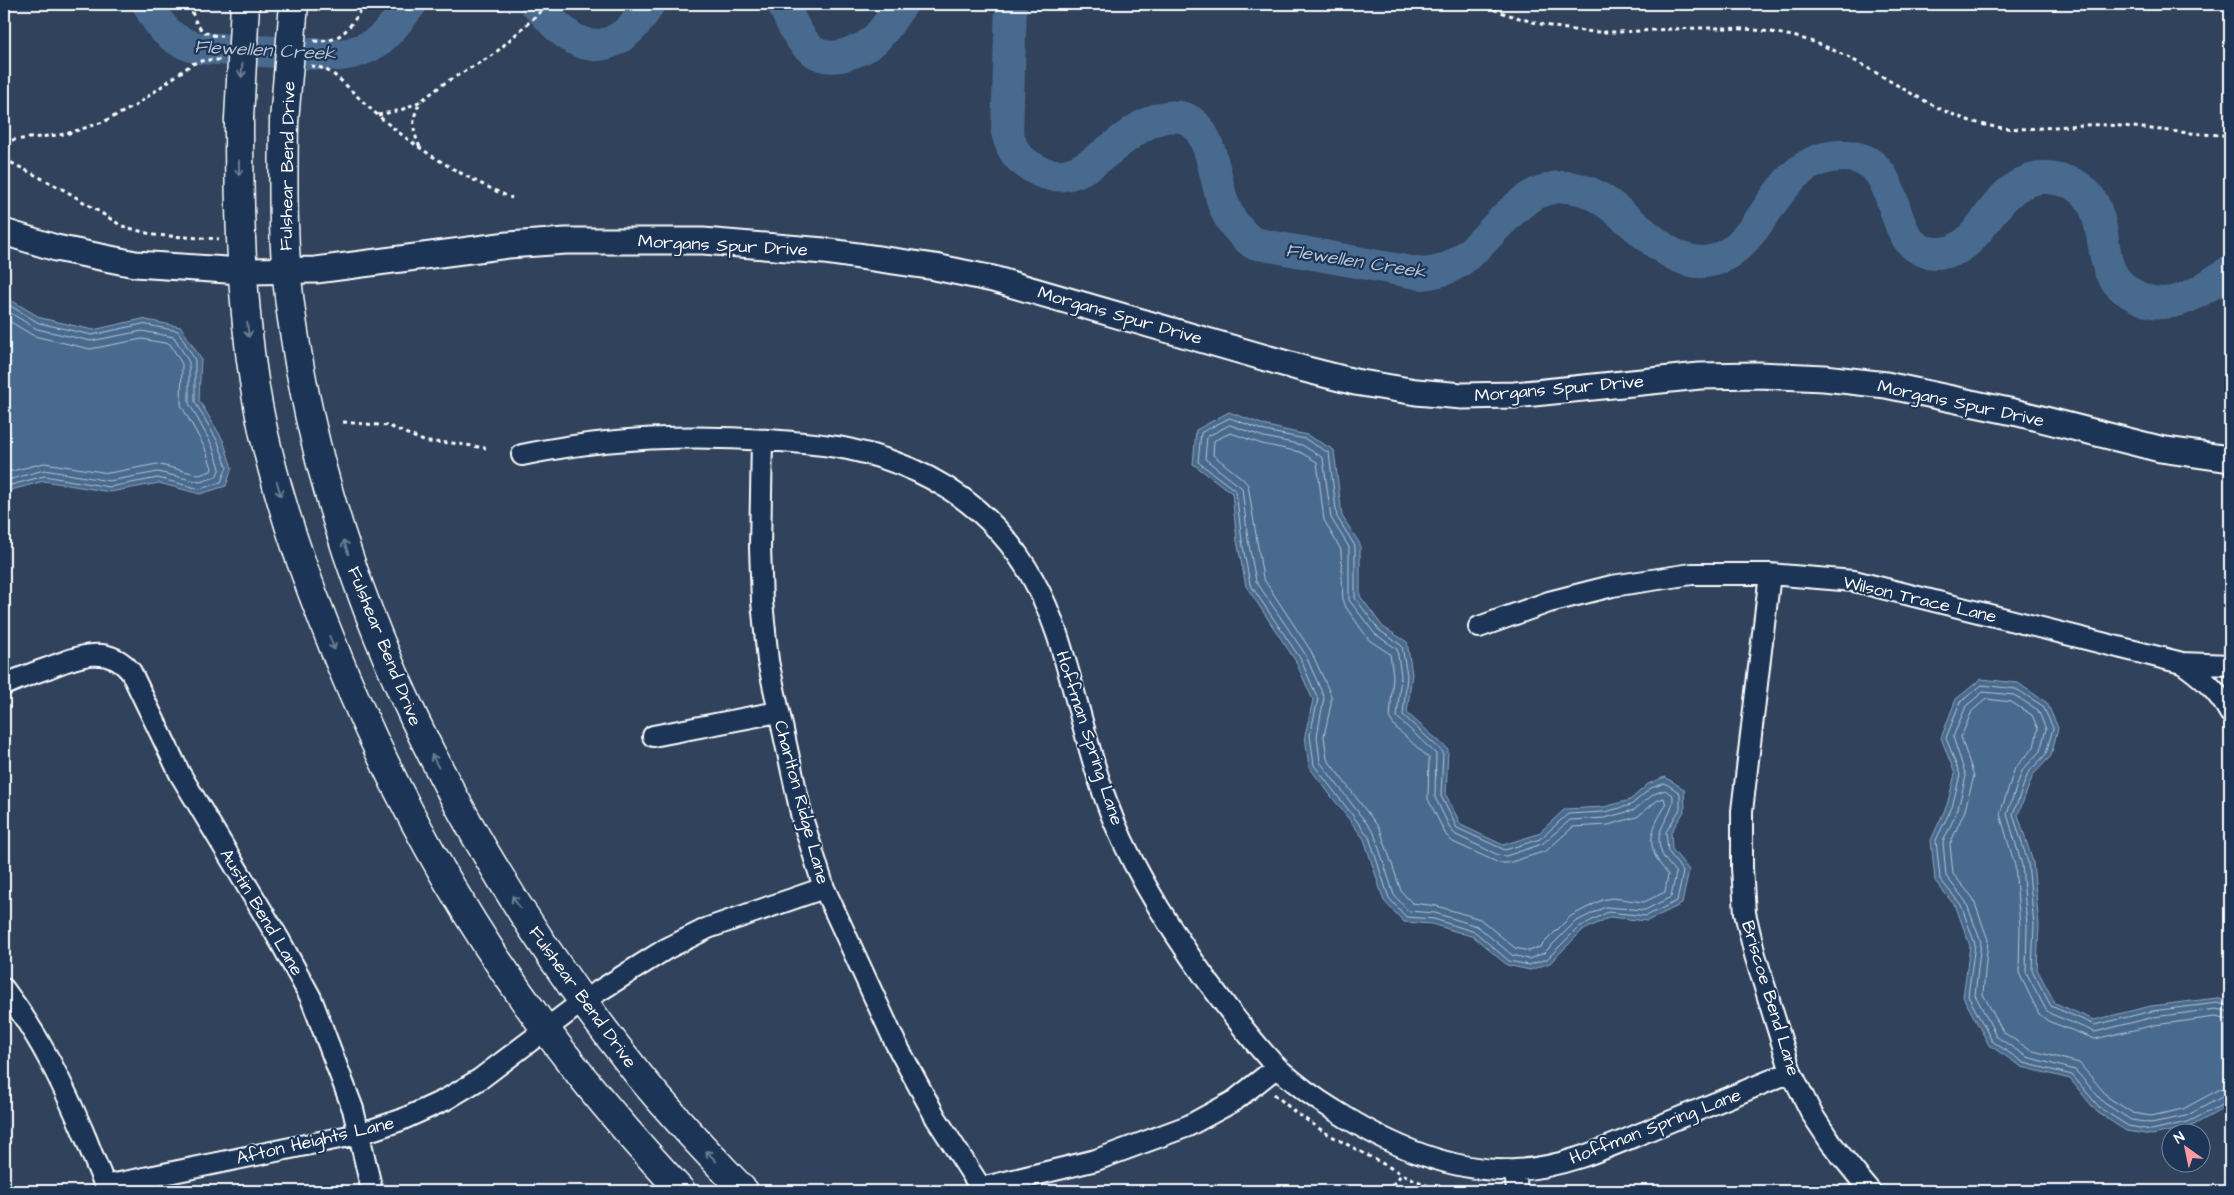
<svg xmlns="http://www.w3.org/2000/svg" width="2234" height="1195" viewBox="0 0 2234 1195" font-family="'Architects Daughter',sans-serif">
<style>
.water{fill:#486b8f;stroke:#91a6bc}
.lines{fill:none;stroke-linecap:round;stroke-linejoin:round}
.shore{stroke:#b6c4d2;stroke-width:1}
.river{stroke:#486b8f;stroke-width:32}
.minor-casing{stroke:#fff;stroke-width:24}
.tertiary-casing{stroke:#fff;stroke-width:29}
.secondary-casing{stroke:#fff;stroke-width:31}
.path{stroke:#fff;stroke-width:3;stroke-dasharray:4 4;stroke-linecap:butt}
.minor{stroke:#1d3557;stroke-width:20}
.tertiary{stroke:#1d3557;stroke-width:25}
.secondary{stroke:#1d3557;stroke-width:28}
.secondary-bridge-casing{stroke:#fff;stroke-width:31;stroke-linecap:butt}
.secondary-bridge{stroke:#1d3557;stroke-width:28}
.oneway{stroke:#6c7c92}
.labels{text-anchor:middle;stroke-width:4.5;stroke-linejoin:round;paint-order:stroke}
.street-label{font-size:18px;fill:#fff;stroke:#1d3557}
.water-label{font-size:19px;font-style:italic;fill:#b6c4d2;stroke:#1d3557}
</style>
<rect width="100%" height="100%" fill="#30425c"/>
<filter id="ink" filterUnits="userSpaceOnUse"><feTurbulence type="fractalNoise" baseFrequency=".02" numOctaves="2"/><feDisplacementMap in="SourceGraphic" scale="10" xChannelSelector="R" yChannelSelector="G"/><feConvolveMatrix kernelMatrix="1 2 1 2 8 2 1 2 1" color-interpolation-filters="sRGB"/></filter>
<g filter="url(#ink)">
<path class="water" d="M4,296L41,318L93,330L142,319L181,327L201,359L199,400L223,440L232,468L226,486L200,494L159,483L110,492L44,481L4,492Z
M1229,412L1267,426L1307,435L1334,450L1342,516L1360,544V596L1383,627L1407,642L1412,674L1407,713L1448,749L1446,795L1461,825L1503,845L1538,834L1565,809L1604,807L1630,800L1648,784L1665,777L1684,789L1685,810L1671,832L1672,849L1689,870L1682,904L1647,921L1610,917L1582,931L1550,963L1530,970L1507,965L1474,937L1432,924L1404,922L1384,901L1364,839L1309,767L1305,735L1313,700L1295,660L1246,586L1237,541L1232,493L1193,464L1196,430Z
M1981,679L2018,683L2047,703L2058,728L2051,756L2033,775L2018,815L2033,862L2039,925L2037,969L2055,1003L2094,1020L2151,1006L2217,998L2230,1002V1105L2190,1127L2152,1135L2126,1131L2097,1112L2070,1079L2022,1067L1989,1045L1963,997L1970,946L1956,907L1935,881L1931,840L1947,805L1955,774L1941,738L1956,699Z"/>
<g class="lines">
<path class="shore" d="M4,302L39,323L92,335L142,324L178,331L195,360V402L218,442L227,467L221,482L200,489L158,478L109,487L44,476L4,487
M4,309L37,329L91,341L142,331L174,337L189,362V403L212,445L220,468L216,477L200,482L158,472L109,481L44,470L4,481
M4,318L34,336L90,349L142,339L170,344L182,364L181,405L205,448L212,468L211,471L199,475L157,464L109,473L44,463L4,473
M1230,418L1265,431L1305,439L1329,453L1337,517L1355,546V598L1379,630L1402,646L1407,675L1403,715L1443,752L1441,796L1457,828L1505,850L1540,839L1568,814L1605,812L1631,805L1651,788L1665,783L1680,793V809L1666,832L1668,851L1683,872L1677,901L1646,916L1608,912L1579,927L1547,959L1529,965L1509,961L1475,932L1434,919L1406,917L1389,898L1369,837L1314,765L1310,735L1318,699L1300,658L1250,584L1242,541L1236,491L1198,462L1201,433Z
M1230,425L1264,437L1302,445L1323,458L1331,518L1349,547V600L1375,634L1397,649L1401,675L1397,717L1436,754L1435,797L1451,830L1456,835L1498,855L1506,856L1542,844L1570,820L1605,818L1634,810L1654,794L1665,790L1673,796C1674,819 1651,827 1662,854C1665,861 1672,867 1676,873L1671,897L1645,910L1605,907L1575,922L1544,953L1529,959L1512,955L1477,926L1435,913L1408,911L1394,895L1374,833L1320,762L1317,736L1324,697L1305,654L1256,581L1248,540L1242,488L1205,459L1207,437Z
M1231,433L1262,444L1300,452L1317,462L1324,520L1341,550L1343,603L1369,640L1390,654L1393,675L1390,719L1395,727L1429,758L1428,799L1446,835L1453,842L1499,863H1508L1546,851L1573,827L1608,825L1637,817L1658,800L1664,798L1666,805C1656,821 1645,840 1657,859C1660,865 1665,870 1668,875L1665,892L1644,902L1612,898L1602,900L1571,916L1540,947L1529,951L1515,948L1480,919L1437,906L1412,903L1401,891L1380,829L1327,759L1324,736L1331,704V695L1311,651L1263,578L1248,485L1243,479L1213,455L1214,441Z
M2230,1006L2217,1003L2152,1011L2095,1025L2051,1006L2032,970L2034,925L2028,863L2013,814L2028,773L2046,754L2053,728L2043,706L2016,689L1982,685L1960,702L1946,738L1960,775L1952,807L1936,840L1940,879L1961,905L1975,944L1968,996L1992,1041L2024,1063L2072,1075L2100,1108L2128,1126L2151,1130L2188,1122L2230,1101
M2230,1012L2216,1009L2154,1017L2095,1032L2051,1014L2046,1010L2026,972L2027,926L2022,865L2007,814L2022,771L2040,751L2046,729L2038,710L2014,695L1983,692L1966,706L1953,737L1966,776L1958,809L1943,842L1946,876L1966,902L1981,942L1975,995L1997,1037L2027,1057L2075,1070L2104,1103L2131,1120L2151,1123L2186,1116L2224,1096L2230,1095
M2230,1020L2215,1017L2155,1025L2095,1039L2048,1021L2039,1014L2019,973L2020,926L2015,866L2000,814L2015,768L2034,747L2038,729L2032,715L2011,702L1986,699L1972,711L1961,737L1974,776L1965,810L1950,844L1953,874L1973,898L1988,940L1983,994L2003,1032L2030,1050L2079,1063L2109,1098L2133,1113L2151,1116L2183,1109L2220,1089L2230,1087"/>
<path class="river" d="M148,4C160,28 170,40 197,48L340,55C379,50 388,32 411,4
M536,4C548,16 559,31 574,39C607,57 634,31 649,4
M783,4C796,34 811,68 850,53C861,50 872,44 879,35C888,26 894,14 902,4
M1011,4L1007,132C1012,151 1017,159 1035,169C1089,200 1126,109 1180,117C1213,122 1214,183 1225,208C1231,223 1240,233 1253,243L1422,274C1431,273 1439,272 1448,268C1492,247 1517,178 1575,188C1626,197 1669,286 1724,256C1771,229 1778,156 1843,156C1910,156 1879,250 1935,253C1985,256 1986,187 2039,178C2046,177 2054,179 2060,180C2102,186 2100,232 2107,262C2110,274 2118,285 2129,292C2168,318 2197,293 2230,271"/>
<defs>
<path id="minor" d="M762,440L760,548L762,602L768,661L802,818L824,888L895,1042L936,1118L981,1188L1096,1160L1188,1126L1234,1101L1277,1067
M522,455C606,437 694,434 781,441C803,443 826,444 848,449C952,471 1023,532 1057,634C1077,695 1089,759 1113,819C1141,886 1182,948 1226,1006C1243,1028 1260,1051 1280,1070C1297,1085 1314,1098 1334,1110C1387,1144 1450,1173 1515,1170C1565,1168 1613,1145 1659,1126C1703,1108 1747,1090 1791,1072
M1770,574L1742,811V868L1745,913L1755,955L1791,1072L1812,1114L1831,1143L1870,1191
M1479,627L1549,602L1612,586L1692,574H1770L1854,581L2182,663L2230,665
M2182,663C2202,677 2218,691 2230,713
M4,685C18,679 33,673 48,668C76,657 108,643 131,672L180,774L280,941L311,998L353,1109L372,1191
M653,736L778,712
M4,989C40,1036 64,1086 87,1141C93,1158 101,1174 107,1191
M1515,1170L1517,1191
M105,1186L359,1134L401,1120L445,1100L480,1079L583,1001L666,949L708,928L824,888"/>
<path id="tertiary" d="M4,232L56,248L135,264L242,271L316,270L508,245L566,241H703L824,251L935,267L993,279L1304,369L1355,382L1416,392L1462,396L1515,395L1700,376L1758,375L1824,378L1886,385L2018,413L2160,449L2230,459"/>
<path id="secondary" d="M239,119C239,209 241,299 255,388C268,468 294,547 324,623C387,786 473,941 583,1078C614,1117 647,1154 681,1191
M284,121C283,187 282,253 292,319C331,598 465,857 639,1075C672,1116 708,1153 744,1191"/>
</defs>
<use href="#minor" class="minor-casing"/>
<use href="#tertiary" class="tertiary-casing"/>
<use href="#secondary" class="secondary-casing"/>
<path class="path" d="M191,4C193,24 202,36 222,36
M1479,4C1513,17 1547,28 1584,31C1614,34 1644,30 1674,29C1712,27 1749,27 1787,35C1857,48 1912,106 1981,124C2023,135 2064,123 2106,125C2147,127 2188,135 2230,135
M314,41C343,43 350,26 365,4
M311,66C331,67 344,84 358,97C402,140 455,174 512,198
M378,115L401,110L421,101L446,82L493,55L549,4
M4,141L66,134L103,122L135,106L192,64L205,60H220
M420,147C412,130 411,118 421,101
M4,159L66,191L122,226L154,235L219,239
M343,422L389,426L426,442L452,443L486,448
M1274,1094L1295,1112L1326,1133L1402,1174
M1387,1191L1402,1174L1437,1190L1482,1189"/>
<use href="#minor" class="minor"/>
<use href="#tertiary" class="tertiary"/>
<use href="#secondary" class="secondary"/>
<defs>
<path id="secondary-bridge" d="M239,119L245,4
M284,121L294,4"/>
</defs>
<use href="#secondary-bridge" class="secondary-bridge-casing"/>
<use href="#secondary-bridge" class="secondary-bridge"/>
</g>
<defs><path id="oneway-shaft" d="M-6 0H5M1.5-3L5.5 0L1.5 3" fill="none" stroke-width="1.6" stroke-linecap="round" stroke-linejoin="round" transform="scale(1.25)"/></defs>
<g class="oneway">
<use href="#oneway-shaft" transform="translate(242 70) rotate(93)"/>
<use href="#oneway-shaft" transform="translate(239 168) rotate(90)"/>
<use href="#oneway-shaft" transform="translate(248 330) rotate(84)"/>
<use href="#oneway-shaft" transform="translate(279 489) rotate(74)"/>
<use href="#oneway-shaft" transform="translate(346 547) rotate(-109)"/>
<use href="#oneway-shaft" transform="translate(332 643) rotate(69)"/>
<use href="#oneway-shaft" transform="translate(435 761) rotate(-118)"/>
<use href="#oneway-shaft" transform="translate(516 902) rotate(-123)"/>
<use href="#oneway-shaft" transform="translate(711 1156) rotate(-133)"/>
</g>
</g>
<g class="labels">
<g class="street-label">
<text transform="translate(287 166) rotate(-89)" y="6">Fulshear Bend Drive</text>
<text transform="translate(723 245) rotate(3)" y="6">Morgans Spur Drive</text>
<text transform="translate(1120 315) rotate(16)" y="6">Morgans Spur Drive</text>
<text transform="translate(1559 388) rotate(-5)" y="6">Morgans Spur Drive</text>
<text transform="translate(1961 403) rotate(12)" y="6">Morgans Spur Drive</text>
<text transform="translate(1920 599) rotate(13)" y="6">Wilson Trace Lane</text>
<text transform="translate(385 646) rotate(68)" y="6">Fulshear Bend Drive</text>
<text transform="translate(1090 738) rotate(72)" y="6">Hoffman Spring Lane</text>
<text transform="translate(802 802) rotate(75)" y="6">Charlton Ridge Lane</text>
<text transform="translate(262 912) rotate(59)" y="6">Austin Bend Lane</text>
<text transform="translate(583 997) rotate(54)" y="6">Fulshear Bend Drive</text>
<text transform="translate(1771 998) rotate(73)" y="6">Briscoe Bend Lane</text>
<text transform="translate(1655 1126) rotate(-21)" y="6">Hoffman Spring Lane</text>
<text transform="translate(315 1140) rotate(-13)" y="6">Afton Heights Lane</text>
</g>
<g class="water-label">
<text transform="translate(265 49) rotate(3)" y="7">Flewellen Creek</text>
<text transform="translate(1356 260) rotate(9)" y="7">Flewellen Creek</text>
</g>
</g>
<rect width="2234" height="1195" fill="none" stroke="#1d3557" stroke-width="20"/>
<rect x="10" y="10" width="2214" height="1175" fill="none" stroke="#fff" stroke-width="2" filter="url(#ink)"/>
<g transform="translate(2186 1148) rotate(327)"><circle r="24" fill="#1d3557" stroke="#77869a"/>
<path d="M0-4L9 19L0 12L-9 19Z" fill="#ff9aa2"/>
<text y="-8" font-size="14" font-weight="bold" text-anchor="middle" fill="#ffffff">N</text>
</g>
</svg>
